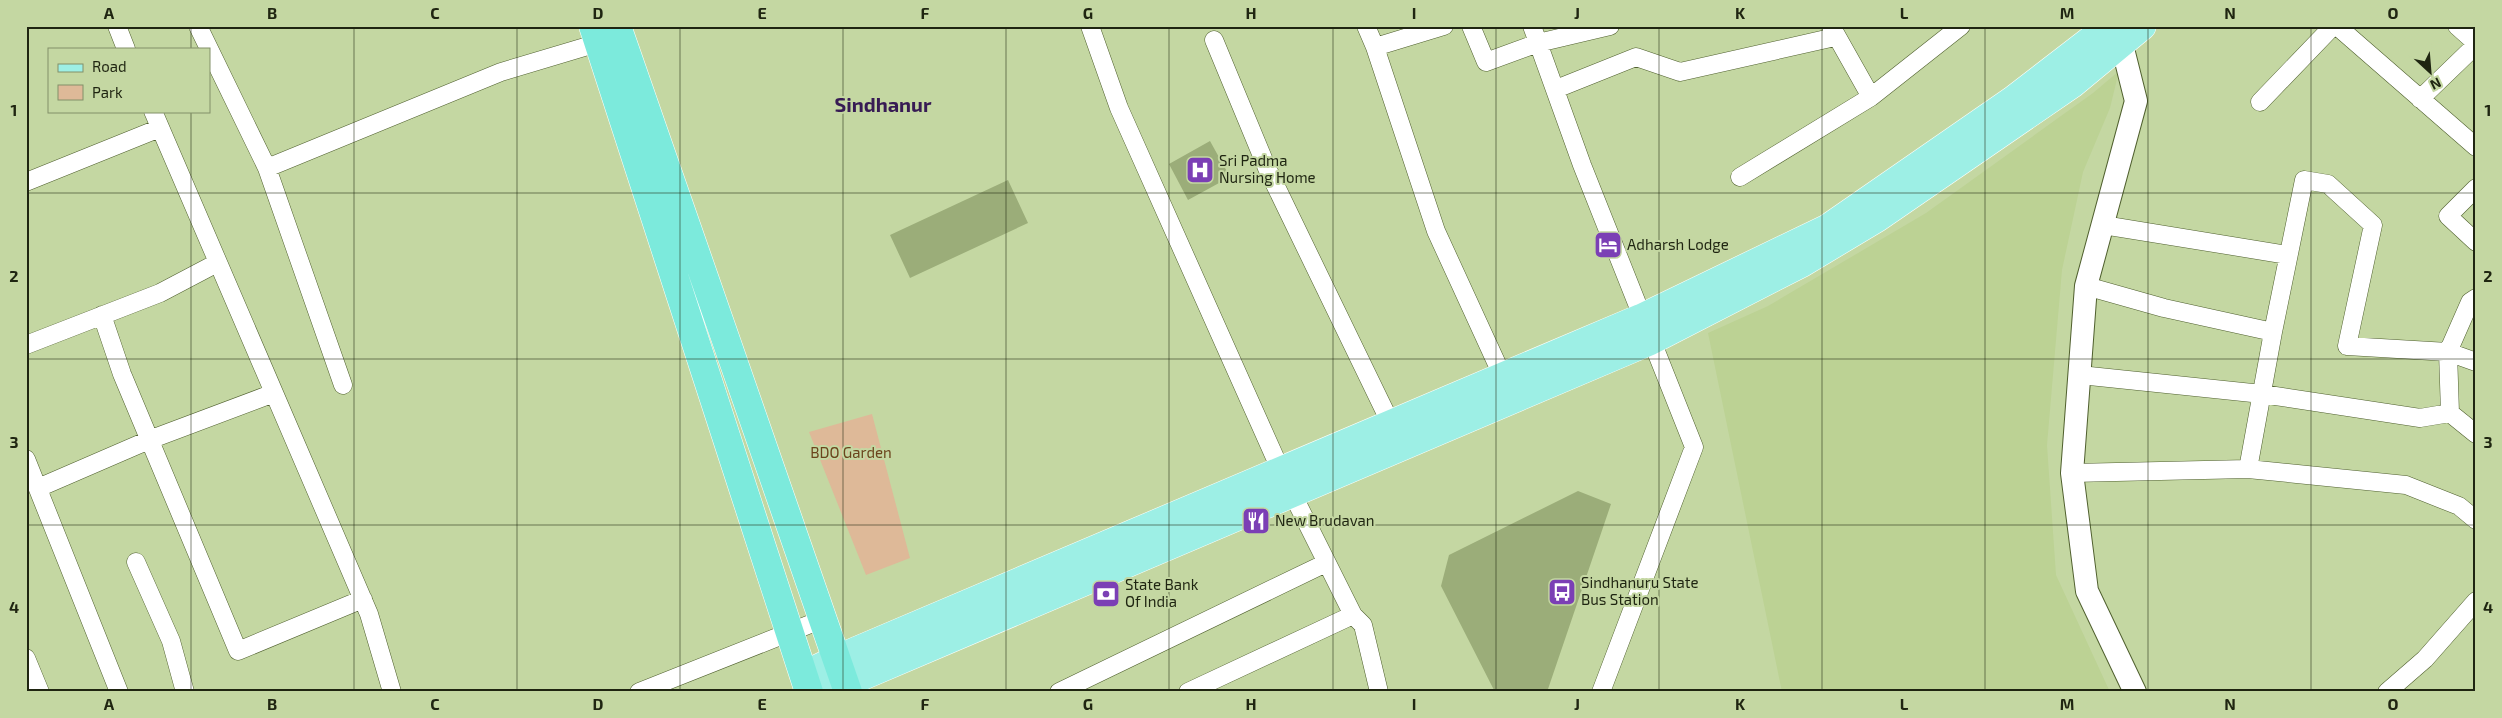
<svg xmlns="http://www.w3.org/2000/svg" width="2502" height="718" viewBox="0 0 2502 718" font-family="'Exo 2',sans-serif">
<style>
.built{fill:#bcd294}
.green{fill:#deb998}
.building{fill:#9bad79}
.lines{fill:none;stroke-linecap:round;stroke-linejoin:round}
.minor-casing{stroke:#50602f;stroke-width:19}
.tertiary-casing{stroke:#50602f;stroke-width:24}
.primary-casing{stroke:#fff;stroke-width:29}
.trunk-casing{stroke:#fff;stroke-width:29}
.minor{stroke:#fff;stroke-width:18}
.tertiary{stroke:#fff;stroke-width:22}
.primary{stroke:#9defe5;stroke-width:28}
.trunk{stroke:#7ceadc;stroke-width:28}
.grid{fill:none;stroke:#1f2511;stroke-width:1;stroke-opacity:0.55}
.labels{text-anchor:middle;stroke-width:4;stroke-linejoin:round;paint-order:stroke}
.poi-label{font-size:15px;fill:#1f2511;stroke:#c4d7a2;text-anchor:start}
.park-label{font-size:15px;fill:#6b441c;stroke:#c4d7a2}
.district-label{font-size:20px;font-weight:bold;fill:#371b54;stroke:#c4d7a2}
.neatline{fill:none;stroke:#1f2511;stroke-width:2}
.grid-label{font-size:16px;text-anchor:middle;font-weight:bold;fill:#1f2511}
</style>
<rect width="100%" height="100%" fill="#c4d7a2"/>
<path class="built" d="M2119,71L2110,108L2083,172L2062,270L2047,445L2056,575L2110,692H1782L1708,333L1768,306L1926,213L2093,93Z"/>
<path class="green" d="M872,414L910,558L866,575L809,432Z"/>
<path class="building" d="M1210,141L1230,177L1188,200L1169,164Z
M1008,180L1028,223L910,278L890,235Z
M1578,491L1611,504L1547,692H1495L1441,586L1449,555Z"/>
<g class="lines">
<defs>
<path id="minor" d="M117,26L126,49
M198,26L267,168L343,385
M1090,26L1119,108L1281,471L1353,615L1363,625L1379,692
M1366,26L1375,47L1436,231L1502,375
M1471,26L1486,62L1538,43L1610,26
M1532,26L1582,165L1694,447L1601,692
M1831,26L1871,97
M2337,26L2476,147
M2457,26L2476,43
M1214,40L1267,168L1391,424
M1375,47L1444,26
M1556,89L1636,57L1680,72L1835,37
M2420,99L2476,45
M2260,102L2333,26
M153,111L369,614L392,692
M267,168L501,72L598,43
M1740,177L1871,97L1961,26
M26,182L160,128
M2476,188L2448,216L2476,242
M2103,225L2288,255
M2086,286L2164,308L2273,332L2304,180L2328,184L2373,225L2347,346L2448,352L2476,362
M2476,298L2470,302L2448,352L2450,413L2476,434
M102,315L122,374L238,651L363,599
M26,345L160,293L217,263
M2080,375L2262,394L2420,418L2450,413
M26,459L119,692
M2248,469L2273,332
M2072,473L2248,469L2406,485L2459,506L2476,520
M38,488L149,440L274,393
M136,562L171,641L185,692
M26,658L40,692
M639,692L823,619
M1059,692L1326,563
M1188,692L1353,615
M2387,692L2425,659L2476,601"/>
<path id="tertiary" d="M2112,32L2122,45L2136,101L2086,286L2072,473L2087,591L2135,692"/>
<path id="primary" d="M804,675L837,659L1641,318L1828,228L2013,100L2109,26
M825,692L1650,341L1802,263L1877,218L2072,84L2142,26"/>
<path id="trunk" d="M593,26L809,692
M617,26L848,692"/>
</defs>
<use href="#minor" class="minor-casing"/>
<use href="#tertiary" class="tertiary-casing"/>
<use href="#primary" class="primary-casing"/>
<use href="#trunk" class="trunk-casing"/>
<use href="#minor" class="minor"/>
<use href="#tertiary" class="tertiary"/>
<use href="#primary" class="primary"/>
<use href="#trunk" class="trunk"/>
</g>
<path class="grid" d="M191,26V49M354,26V692M517,26V692M680,26V692M843,26V692M1006,26V692M1169,26V692M1333,26V692M1496,26V692M1659,26V692M1822,26V692M1985,26V692M2148,26V692M2311,26V692M191,111V692M26,193H2476M26,359H2476M26,525H2476"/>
<defs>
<symbol id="hospital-square" viewBox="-11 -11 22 22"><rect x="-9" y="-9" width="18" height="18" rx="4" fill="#7b3fb5" stroke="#c4d7a2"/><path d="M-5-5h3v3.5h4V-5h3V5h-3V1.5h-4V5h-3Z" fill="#fff"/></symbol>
<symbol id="hotel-square" viewBox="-11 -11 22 22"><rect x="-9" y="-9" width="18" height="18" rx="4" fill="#7b3fb5" stroke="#c4d7a2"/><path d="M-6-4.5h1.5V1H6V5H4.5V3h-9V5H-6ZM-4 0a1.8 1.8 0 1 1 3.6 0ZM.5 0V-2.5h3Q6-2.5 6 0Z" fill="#fff"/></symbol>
<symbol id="restaurant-square" viewBox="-11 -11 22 22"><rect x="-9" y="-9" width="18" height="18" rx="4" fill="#7b3fb5" stroke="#c4d7a2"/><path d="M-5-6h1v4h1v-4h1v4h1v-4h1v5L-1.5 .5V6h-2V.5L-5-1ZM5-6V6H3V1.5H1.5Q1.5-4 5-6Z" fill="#fff"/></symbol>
<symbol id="bus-square" viewBox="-11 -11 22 22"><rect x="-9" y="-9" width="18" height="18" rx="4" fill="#7b3fb5" stroke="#c4d7a2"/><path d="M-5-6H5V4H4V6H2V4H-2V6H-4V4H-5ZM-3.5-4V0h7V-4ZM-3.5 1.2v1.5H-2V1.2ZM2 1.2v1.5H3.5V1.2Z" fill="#fff"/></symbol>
<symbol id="bank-square" viewBox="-11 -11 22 22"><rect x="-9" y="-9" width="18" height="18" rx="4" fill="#7b3fb5" stroke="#c4d7a2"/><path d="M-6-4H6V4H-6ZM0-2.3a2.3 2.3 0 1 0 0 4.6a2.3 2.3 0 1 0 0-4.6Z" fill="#fff"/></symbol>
</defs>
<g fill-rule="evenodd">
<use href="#hospital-square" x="1184" y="154" width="32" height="32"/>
<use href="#hotel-square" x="1592" y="229" width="32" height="32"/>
<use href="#restaurant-square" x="1240" y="505" width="32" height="32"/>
<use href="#bus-square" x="1546" y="576" width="32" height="32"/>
<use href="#bank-square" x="1090" y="578" width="32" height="32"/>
</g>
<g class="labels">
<g class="poi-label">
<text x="1219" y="166">Sri Padma<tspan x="1219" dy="17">Nursing Home</tspan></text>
<text x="1627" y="250">Adharsh Lodge</text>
<text x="1275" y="526">New Brudavan</text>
<text x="1581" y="588">Sindhanuru State<tspan x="1581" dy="17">Bus Station</tspan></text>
<text x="1125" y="590">State Bank<tspan x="1125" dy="17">Of India</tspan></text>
</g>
<g class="park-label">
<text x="851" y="458">BDO Garden</text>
</g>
<g class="district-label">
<text x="883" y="112">Sindhanur</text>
</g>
</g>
<rect width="2502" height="718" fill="none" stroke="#c4d7a2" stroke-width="55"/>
<rect x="48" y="48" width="162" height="65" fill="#c4d7a2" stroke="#829068"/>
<rect x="58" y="64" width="25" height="8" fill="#9defe5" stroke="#829068"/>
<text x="92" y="72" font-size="15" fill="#1f2511">Road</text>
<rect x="58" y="85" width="25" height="15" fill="#deb998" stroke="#829068"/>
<text x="92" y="98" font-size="15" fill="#1f2511">Park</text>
<g transform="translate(2430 72) rotate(154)" stroke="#c4d7a2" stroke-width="4" paint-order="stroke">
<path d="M0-4L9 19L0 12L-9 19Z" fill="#1f2511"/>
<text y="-8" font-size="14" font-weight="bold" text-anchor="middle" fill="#1f2511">N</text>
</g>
<rect x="28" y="28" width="2446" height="662" class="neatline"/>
<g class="grid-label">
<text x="109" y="19">A</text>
<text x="272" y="19">B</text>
<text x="435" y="19">C</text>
<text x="598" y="19">D</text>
<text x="762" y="19">E</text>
<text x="925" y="19">F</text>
<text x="1088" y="19">G</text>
<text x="1251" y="19">H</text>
<text x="1414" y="19">I</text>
<text x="1577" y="19">J</text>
<text x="1740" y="19">K</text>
<text x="1904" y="19">L</text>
<text x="2067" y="19">M</text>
<text x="2230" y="19">N</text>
<text x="2393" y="19">O</text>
<text x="14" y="116">1</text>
<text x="2488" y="116">1</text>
<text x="14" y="282">2</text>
<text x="2488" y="282">2</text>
<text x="14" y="448">3</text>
<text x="2488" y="448">3</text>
<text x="14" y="613">4</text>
<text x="2488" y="613">4</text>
<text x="109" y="710">A</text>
<text x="272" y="710">B</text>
<text x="435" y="710">C</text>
<text x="598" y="710">D</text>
<text x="762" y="710">E</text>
<text x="925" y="710">F</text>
<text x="1088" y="710">G</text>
<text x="1251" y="710">H</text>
<text x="1414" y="710">I</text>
<text x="1577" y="710">J</text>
<text x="1740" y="710">K</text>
<text x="1904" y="710">L</text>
<text x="2067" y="710">M</text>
<text x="2230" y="710">N</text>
<text x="2393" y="710">O</text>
</g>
</svg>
